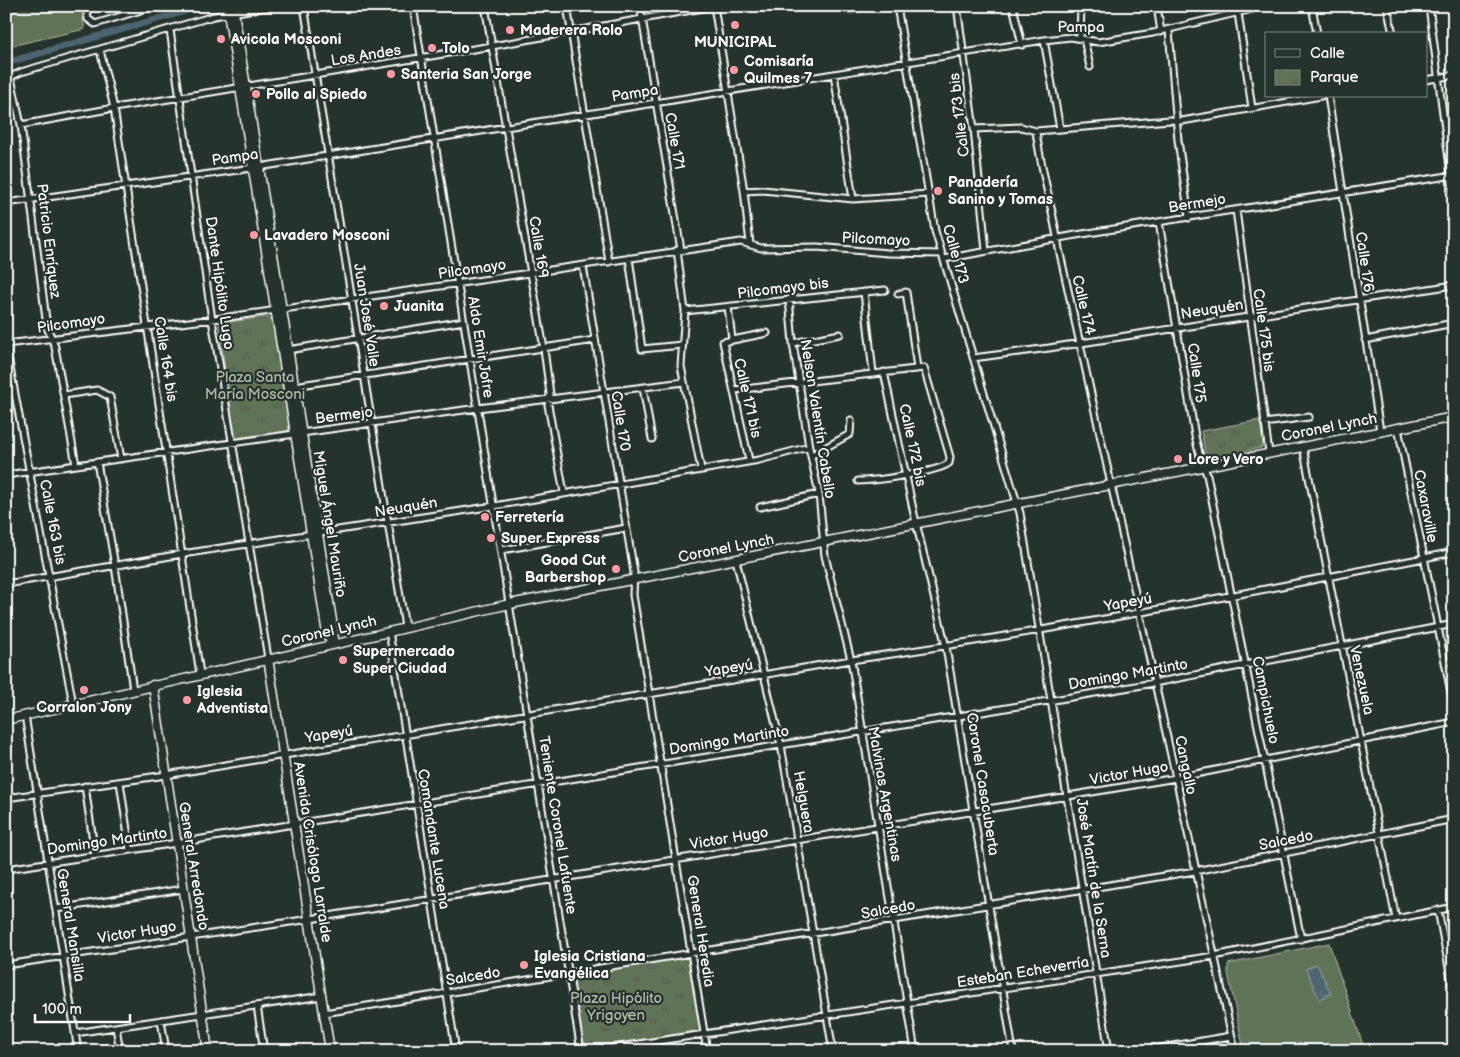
<svg xmlns="http://www.w3.org/2000/svg" width="1460" height="1057" viewBox="0 0 1460 1057" font-family="'Balsamiq Sans',sans-serif">
<style>
.grass{fill:#607356;stroke:#b0b9aa}
.park{fill:url(#park-tufts);stroke:#b0b9aa}
.water{fill:url(#water-ripples);stroke:#94a3aa}
.lines{fill:none;stroke-linecap:round;stroke-linejoin:round}
.canal{stroke:#4d6571;stroke-width:7}
.street-casing{stroke:#fff;stroke-width:9}
.secondary-casing{stroke:#fff;stroke-width:11}
.street{stroke:#26332d;stroke-width:5}
.secondary{stroke:#26332d;stroke-width:8}
.poi-dot{fill:#ff9aa2;stroke:#26332d;stroke-width:2}
.labels{text-anchor:middle;stroke-width:4.5;stroke-linejoin:round;paint-order:stroke}
.street-label{font-size:15px;fill:#fff;stroke:#26332d}
.poi-label{font-size:15px;font-weight:bold;fill:#fff;stroke:#26332d;text-anchor:start}
.park-label{font-size:15px;fill:#b0b9aa;stroke:#26332d}
</style>
<defs>
<pattern id="park-tufts" width="24" height="20" patternUnits="userSpaceOnUse" patternTransform="scale(1.25)"><rect width="24" height="20" fill="#607356"/><path d="M3 7l-1-3M5 7V3M7 7l1-3M15 17l-1-3M17 17v-4M19 17l1-3" fill="none" stroke="#545c50"/></pattern>
<pattern id="water-ripples" width="26" height="14" patternUnits="userSpaceOnUse" patternTransform="scale(1.25)"><rect width="26" height="14" fill="#4d6571"/><path d="M2 4q2-2 4 0t4 0M15 11q2-2 4 0t4 0" fill="none" stroke="#687c86"/></pattern>
</defs>
<rect width="100%" height="100%" fill="#26332d"/>
<filter id="ink" filterUnits="userSpaceOnUse"><feTurbulence type="fractalNoise" baseFrequency=".02" numOctaves="2"/><feDisplacementMap in="SourceGraphic" scale="10" xChannelSelector="R" yChannelSelector="G"/><feConvolveMatrix kernelMatrix="1 2 1 2 8 2 1 2 1" color-interpolation-filters="sRGB"/></filter>
<g filter="url(#ink)">
<path class="grass" d="M6,6H80L85,29L6,47Z
M1329,943L1365,1051H1244L1228,973V964Z"/>
<path class="park" d="M845,6H893V7L846,14Z
M267,317L274,322L290,428L285,433L238,440L234,438L219,325L221,323Z
M1260,420L1263,447L1207,462L1201,431Z
M692,954L704,1033L581,1051L569,973Z"/>
<path class="water" d="M1317,964L1331,994L1319,999L1306,969Z"/>
<g class="lines">
<path class="canal" d="M6,63L203,6"/>
<defs>
<path id="street" d="M86,6L88,19L95,24L154,6
M304,6L405,627
M413,6L581,1051
M485,6L544,349L550,394L548,405L564,493
M567,6L609,262
M640,6L681,250
M897,6L935,231L1020,513L1109,1051
M957,6L974,129L986,251
M1013,6L1022,45
M1157,6L1161,32
M1237,6L1252,108
M1312,6L1317,34
M1387,6L1393,34
M1429,6L1454,198
M170,30L212,320L268,658
M1169,30L1178,140L1189,218
M1080,38L1081,6
M1084,39L1090,67
M1044,40L1060,129
M100,50L114,108L200,674
M834,74L853,199
M11,78L21,125L47,327L55,347L76,465
M6,79L21,72L214,16L272,6
M1426,80L1454,75
M1328,96L1380,431
M21,125L114,108L492,46L714,6L744,191L750,244
M974,129L1021,127L1036,131L1170,120L1182,121L1321,96
M1036,131C1041,171 1053,209 1059,249L1176,778L1235,1051
M744,191L763,190L853,199L929,194
M6,203L259,167L1044,40L1071,37L1098,42L1153,33L1265,6
M1236,210L1269,453
M1159,222L1195,436L1200,457L1207,475L1301,939
M677,250L685,311L681,366L701,469
M629,258L642,349L682,345
M944,259L1076,235L1454,175
M583,266L634,572L633,595L707,1051
M864,292L873,373
M898,294L906,292L917,368
M789,299L793,343L809,447L819,494L825,556L851,660L915,1051
M728,307L732,339
M685,311L885,290
M1365,340L1454,323
M793,343L840,334
M6,344L222,318L741,242L761,248L817,247L888,253L942,254
M6,346L73,704
M288,350L464,321
M973,358L1049,348L1454,285
M884,372L914,514L946,647L1013,1051
M294,386L595,340
M643,388L652,439
M735,390L924,368L950,457L949,463C939,472 874,481 858,481
M64,395L97,390L110,397L121,459
M1264,423L1309,417
M1398,428L1454,707
M1303,447L1396,919
M812,455L850,434L851,420
M749,460L723,342L767,333
M97,462L115,566L133,690
M6,475L478,408L684,382
M760,507L819,494
M502,550L626,528
M736,560L781,745L833,1051
M6,584L182,554L494,506L759,460L809,447
M389,631L456,1051
M6,710L8,719
M25,715L78,1051
M120,782L130,850
M85,786L95,855
M6,798L166,775L851,660C1053,631 1254,592 1454,552
M6,869L177,843L959,716L1154,683L1454,624
M56,909L183,889
M1438,910L1454,994
M6,965L310,919L1068,796L1176,778L1454,722
M257,1006L264,1051
M324,1013L1195,871L1454,819
M161,1020L166,1051
M116,1027L120,1051
M75,1033L322,996
M593,1051L1214,956L1454,907
M1144,1051L1231,1036"/>
<path id="secondary" d="M227,6L327,634L332,644
M233,6L334,633L332,644
M268,658L330,1051
M153,685L208,1051
M6,720L510,604L1454,417"/>
</defs>
<use href="#street" class="street-casing"/>
<use href="#secondary" class="secondary-casing"/>
<use href="#street" class="street"/>
<use href="#secondary" class="secondary"/>
</g>
</g>
<g class="poi-dot">
<circle cx="735" cy="25" r="5"/>
<circle cx="510" cy="30" r="5"/>
<circle cx="221" cy="39" r="5"/>
<circle cx="432" cy="48" r="5"/>
<circle cx="734" cy="70" r="5"/>
<circle cx="391" cy="74" r="5"/>
<circle cx="256" cy="94" r="5"/>
<circle cx="938" cy="191" r="5"/>
<circle cx="254" cy="235" r="5"/>
<circle cx="384" cy="306" r="5"/>
<circle cx="1178" cy="459" r="5"/>
<circle cx="485" cy="517" r="5"/>
<circle cx="491" cy="538" r="5"/>
<circle cx="616" cy="569" r="5"/>
<circle cx="343" cy="660" r="5"/>
<circle cx="84" cy="690" r="5"/>
<circle cx="187" cy="700" r="5"/>
<circle cx="524" cy="965" r="5"/>
</g>
<g class="labels">
<g class="street-label">
<text x="1081" y="32">Pampa</text>
<text transform="translate(366 55) rotate(-9)" y="5">Los Andes</text>
<text transform="translate(635 93) rotate(-9)" y="5">Pampa</text>
<text transform="translate(959 115) rotate(-97)" y="5">Calle 173 bis</text>
<text transform="translate(675 141) rotate(80)" y="5">Calle 171</text>
<text transform="translate(235 157) rotate(-8)" y="5">Pampa</text>
<text transform="translate(1197 203) rotate(-9)" y="5">Bermejo</text>
<text transform="translate(876 239) rotate(3)" y="5">Pilcomayo</text>
<text transform="translate(49 241) rotate(83)" y="5">Patricio Enríquez</text>
<text transform="translate(539 247) rotate(81)" y="5">Calle 169</text>
<text transform="translate(956 254) rotate(74)" y="5">Calle 173</text>
<text transform="translate(1365 262) rotate(82)" y="5">Calle 176</text>
<text transform="translate(472 269) rotate(-8)" y="5">Pilcomayo</text>
<text transform="translate(220 283) rotate(82)" y="5">Dante Hipólito Lugo</text>
<text transform="translate(783 288) rotate(-7)" y="5">Pilcomayo bis</text>
<text transform="translate(1084 305) rotate(77)" y="5">Calle 174</text>
<text transform="translate(1212 309) rotate(-9)" y="5">Neuquén</text>
<text transform="translate(367 315) rotate(81)" y="5">Juan José Valle</text>
<text transform="translate(71 323) rotate(-8)" y="5">Pilcomayo</text>
<text transform="translate(1264 330) rotate(82)" y="5">Calle 175 bis</text>
<text transform="translate(481 347) rotate(81)" y="5">Aldo Emir Jofre</text>
<text transform="translate(166 359) rotate(81)" y="5">Calle 164 bis</text>
<text transform="translate(1197 373) rotate(82)" y="5">Calle 175</text>
<text transform="translate(748 398) rotate(77)" y="5">Calle 171 bis</text>
<text transform="translate(344 415) rotate(-7)" y="5">Bermejo</text>
<text transform="translate(818 419) rotate(81)" y="5">Nelson Valentín Cabello</text>
<text transform="translate(621 421) rotate(81)" y="5">Calle 170</text>
<text transform="translate(1329 427) rotate(-11)" y="5">Coronel Lynch</text>
<text transform="translate(913 445) rotate(78)" y="5">Calle 172 bis</text>
<text transform="translate(1426 506) rotate(79)" y="5">Caxaraville</text>
<text transform="translate(406 507) rotate(-9)" y="5">Neuquén</text>
<text transform="translate(53 522) rotate(79)" y="5">Calle 163 bis</text>
<text transform="translate(330 524) rotate(81)" y="5">Miguel Ángel Mauriño</text>
<text transform="translate(726 548) rotate(-11)" y="5">Coronel Lynch</text>
<text transform="translate(1128 602) rotate(-10)" y="5">Yapeyú</text>
<text transform="translate(329 631) rotate(-13)" y="5">Coronel Lynch</text>
<text transform="translate(729 668) rotate(-9)" y="5">Yapeyú</text>
<text transform="translate(1128 674) rotate(-10)" y="5">Domingo Martinto</text>
<text transform="translate(1362 680) rotate(78)" y="5">Venezuela</text>
<text transform="translate(1266 700) rotate(79)" y="5">Campichuelo</text>
<text transform="translate(329 734) rotate(-9)" y="5">Yapeyú</text>
<text transform="translate(729 740) rotate(-9)" y="5">Domingo Martinto</text>
<text transform="translate(1186 765) rotate(78)" y="5">Cangallo</text>
<text transform="translate(1129 773) rotate(-10)" y="5">Victor Hugo</text>
<text transform="translate(983 784) rotate(81)" y="5">Coronel Casacuberta</text>
<text transform="translate(885 794) rotate(80)" y="5">Malvinas Argentinas</text>
<text transform="translate(804 802) rotate(80)" y="5">Helguera</text>
<text transform="translate(558 825) rotate(81)" y="5">Teniente Coronel Lafuente</text>
<text transform="translate(729 838) rotate(-9)" y="5">Victor Hugo</text>
<text transform="translate(434 839) rotate(81)" y="5">Comandante Lucena</text>
<text transform="translate(1286 840) rotate(-11)" y="5">Salcedo</text>
<text transform="translate(107 841) rotate(-8)" y="5">Domingo Martinto</text>
<text transform="translate(313 852) rotate(81)" y="5">Avenida Crisólogo Larralde</text>
<text transform="translate(194 866) rotate(81)" y="5">General Arredondo</text>
<text transform="translate(1094 878) rotate(81)" y="5">José Martín de la Serna</text>
<text transform="translate(888 909) rotate(-10)" y="5">Salcedo</text>
<text transform="translate(71 925) rotate(81)" y="5">General Mansilla</text>
<text transform="translate(701 931) rotate(81)" y="5">General Heredia</text>
<text transform="translate(137 932) rotate(-9)" y="5">Victor Hugo</text>
<text transform="translate(1023 972) rotate(-9)" y="5">Esteban Echeverría</text>
<text transform="translate(473 976) rotate(-9)" y="5">Salcedo</text>
</g>
<g class="poi-label">
<text x="520" y="35">Maderera Rolo</text>
<text x="231" y="44">Avicola Mosconi</text>
<text x="735" y="47" text-anchor="middle">MUNICIPAL</text>
<text x="442" y="53">Tolo</text>
<text x="744" y="66">Comisaría<tspan x="744" dy="17">Quilmes 7</tspan></text>
<text x="401" y="79">Santeria San Jorge</text>
<text x="266" y="99">Pollo al Spiedo</text>
<text x="948" y="187">Panadería<tspan x="948" dy="17">Sanino y Tomas</tspan></text>
<text x="264" y="240">Lavadero Mosconi</text>
<text x="394" y="311">Juanita</text>
<text x="1188" y="464">Lore y Vero</text>
<text x="495" y="522">Ferretería</text>
<text x="501" y="543">Super Express</text>
<text x="606" y="565" text-anchor="end">Good Cut<tspan x="606" dy="17">Barbershop</tspan></text>
<text x="353" y="656">Supermercado<tspan x="353" dy="17">Super Ciudad</tspan></text>
<text x="197" y="696">Iglesia<tspan x="197" dy="17">Adventista</tspan></text>
<text x="84" y="712" text-anchor="middle">Corralon Jony</text>
<text x="534" y="961">Iglesia Cristiana<tspan x="534" dy="17">Evangélica</tspan></text>
</g>
<g class="park-label">
<text x="255" y="382">Plaza Santa<tspan x="255" dy="17">María Mosconi</tspan></text>
<text x="616" y="1003">Plaza Hipólito<tspan x="616" dy="17">Yrigoyen</tspan></text>
</g>
</g>
<rect width="1460" height="1057" fill="none" stroke="#26332d" stroke-width="25"/>
<rect x="12" y="12" width="1435" height="1032" fill="none" stroke="#fff" stroke-width="2" filter="url(#ink)"/>
<rect x="1265" y="32" width="162" height="65" fill="#26332d" stroke="#7d8581"/>
<rect x="1275" y="49" width="25" height="8" fill="#26332d" stroke="#7d8581"/>
<text x="1310" y="58" font-size="15" fill="#ffffff">Calle</text>
<rect x="1275" y="70" width="25" height="15" fill="url(#park-tufts)" stroke="#7d8581"/>
<text x="1310" y="82" font-size="15" fill="#ffffff">Parque</text>
<path d="M35 1014v8h95v-8" fill="none" stroke="#ffffff" stroke-width="2.5"/>
<text x="42" y="1014" font-size="15" fill="#ffffff" stroke="#26332d" stroke-width="4" paint-order="stroke">100 m</text>
</svg>
